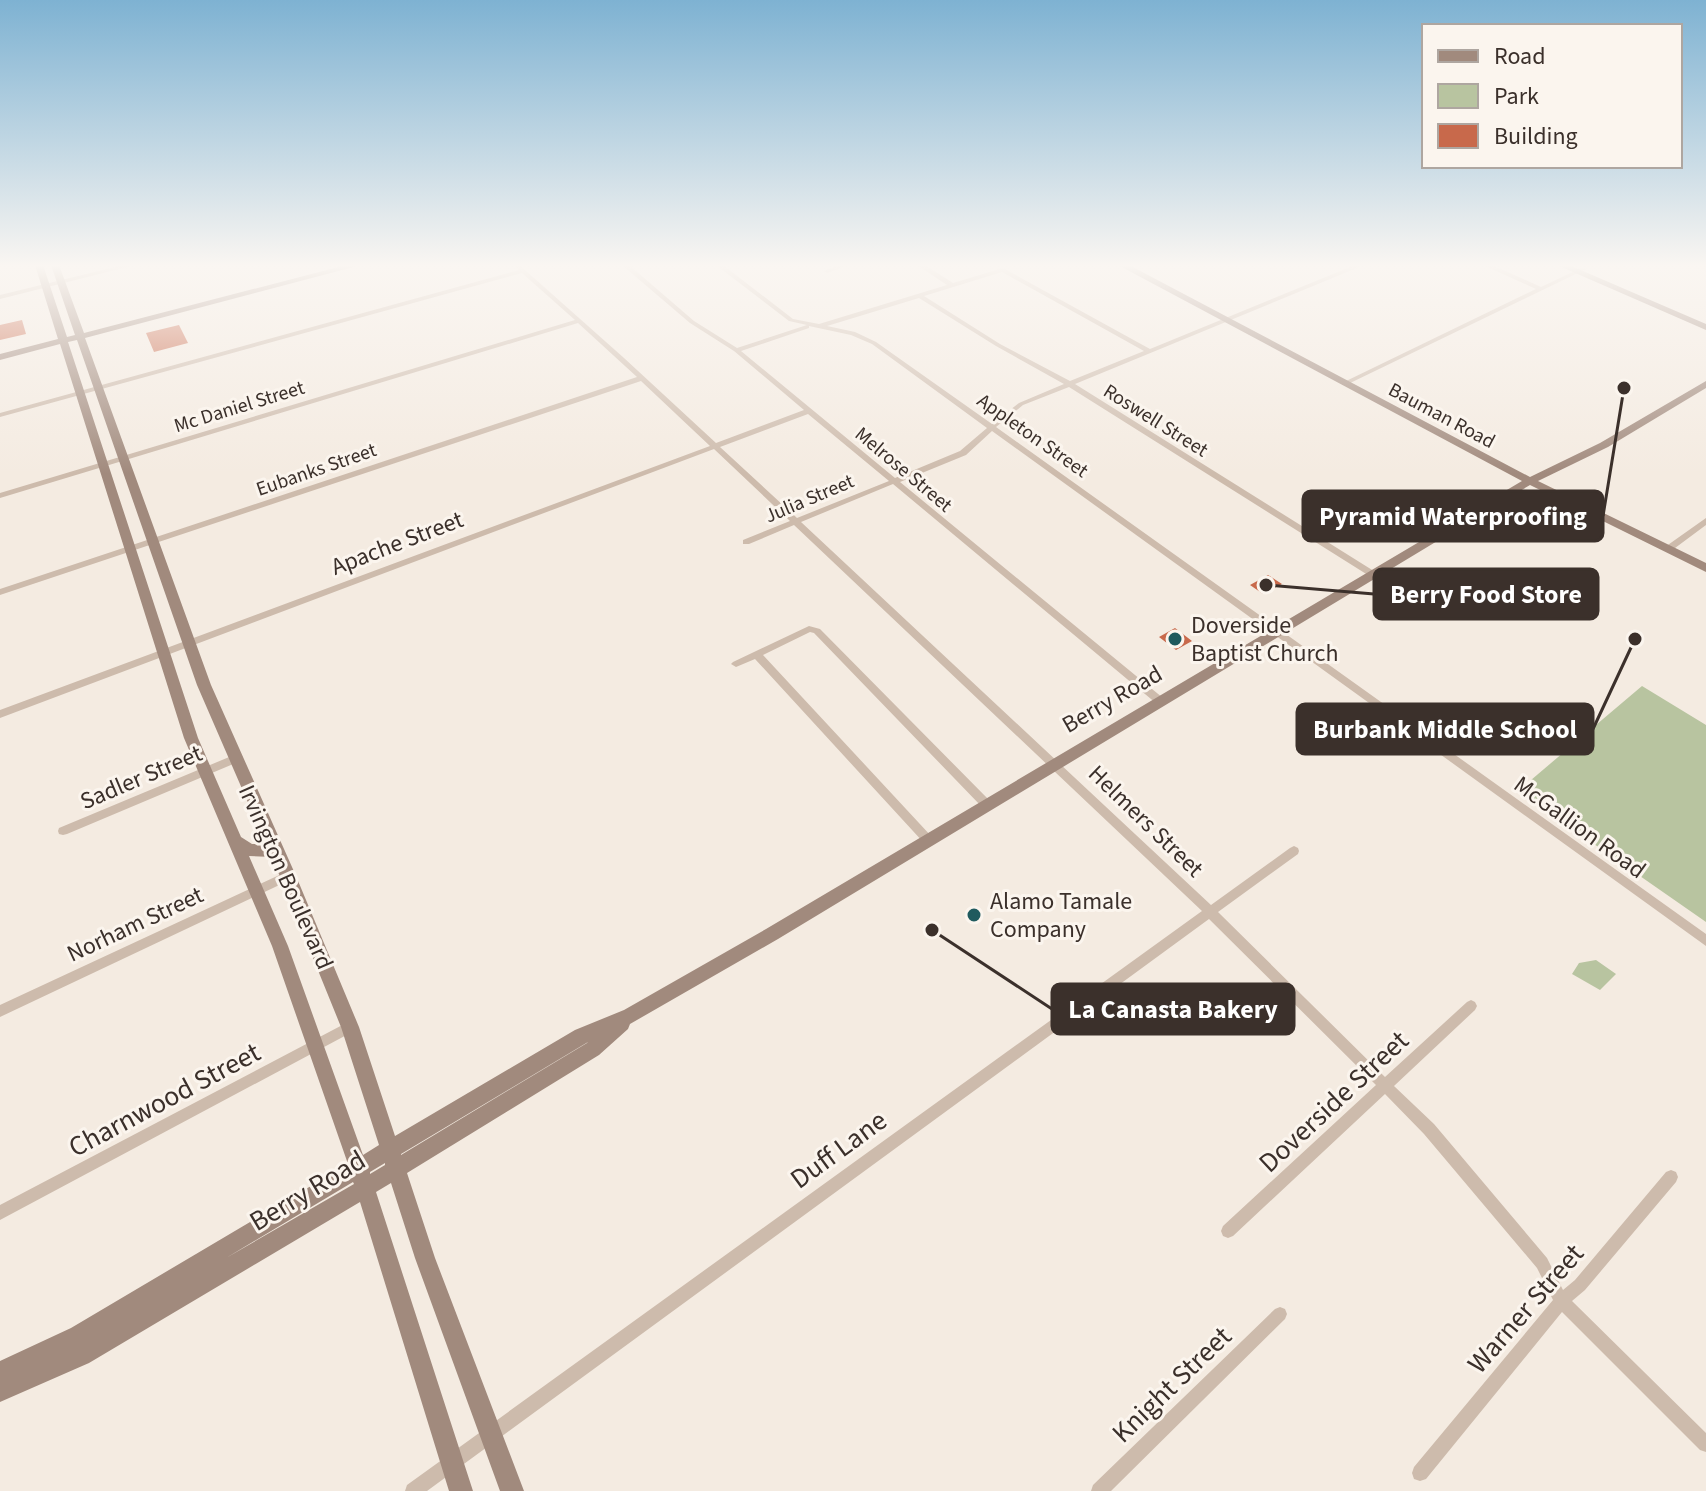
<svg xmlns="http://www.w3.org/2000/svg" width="1706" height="1491" viewBox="0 0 1706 1491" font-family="'Source Sans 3',sans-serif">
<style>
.green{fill:#b8c4a0}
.building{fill:#c8694b}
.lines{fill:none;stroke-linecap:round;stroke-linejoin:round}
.street{fill:#cdbbac;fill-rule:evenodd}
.secondary{fill:#a18a7d;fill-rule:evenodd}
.poi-dot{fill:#1f5a5e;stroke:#fbf5ee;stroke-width:3}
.labels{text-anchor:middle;stroke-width:6;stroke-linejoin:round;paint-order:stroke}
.far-street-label{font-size:20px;fill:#3b302b;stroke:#fbf5ee}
.street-label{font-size:24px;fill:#3b302b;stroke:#fbf5ee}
.poi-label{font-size:24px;fill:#3b302b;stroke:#fbf5ee;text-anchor:start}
.near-street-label{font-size:28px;fill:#3b302b;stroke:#fbf5ee}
.leader{fill:none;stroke:#3b302b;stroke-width:3}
.callout-dot{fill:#3b302b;stroke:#fbf5ee;stroke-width:3}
.callout{fill:#3b302b;stroke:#3b302b;stroke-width:3}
.callout-label{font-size:26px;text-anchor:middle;font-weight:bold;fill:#fff}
</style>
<rect width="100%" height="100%" fill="#f4ebe1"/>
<path class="green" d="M1642,686L1706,725V922L1518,791Z
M1596,960L1616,974L1600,990L1572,974L1579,963Z"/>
<path class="building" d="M22,320L26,334L0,340V325Z
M179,325L188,343L154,352L146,333Z
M1268,575L1282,584L1263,594L1250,585Z
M1175,628L1192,641L1176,650L1159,637Z"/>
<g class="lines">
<path class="street" d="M123,265H135L0,299V295Z
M513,265H520L525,270L624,358L716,443L804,410L734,351L690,323L622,265H629L694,321L737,348L807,325L789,321L716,265H723L793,319L819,324L947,285L917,265H925L953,283L1003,268L1150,349L1355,265H1364L1075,384L1377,573V577H1371L1069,387L1023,405L996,427L1706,934V946L992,431L966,455L900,482L1163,698L1165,701L1163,704H1157L893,484L801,522L1211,905L1290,848L1294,846L1298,848L1299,851L1298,854L1218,912L1385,1077L1467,1002L1471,1000L1475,1002L1477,1006L1475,1010L1394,1086L1434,1124L1547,1258L1563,1290L1575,1280L1666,1172L1671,1170L1676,1172L1678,1177L1676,1182L1585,1290L1572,1301L1706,1433V1452L1700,1450L1562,1312L1426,1479L1420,1481L1414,1479L1412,1473L1414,1467L1553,1300L1537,1268L1424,1134L1385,1094L1233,1236L1228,1238L1223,1236L1221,1231L1223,1226L1376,1085L1209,919L427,1491H405L407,1485L1202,911L794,525L749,544H743V540L790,521L714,449L0,718V710L710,446L641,381L0,595V589L637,377L578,323L0,498V493L575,320L522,273L0,417V413L519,270ZM1002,272L1144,351L1070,381L1000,344L924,296ZM919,298L996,346L1064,384L1019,403L992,424L876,342L855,332L827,326ZM809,326L851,335L872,344L987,428L960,451L895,478L741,351L809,328ZM808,414L889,481L797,518L720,447Z
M839,265H849L827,273L824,271Z
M1483,265H1492L1541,287L1581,268L1586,269L1346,385H1342V383L1536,289Z
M1706,518V525L1671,551H1665V547Z
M809,626L820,629L990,801L991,804L990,807L986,808L982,807L814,633L810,632L763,655L932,837L933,840L932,843L928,845L924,843L755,659L736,667L731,664L733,662Z
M234,755L238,756L239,759L238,762L67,834L63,835L59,834L58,831L59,828Z
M288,871L292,873L294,876L292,879L0,1017V1005Z
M350,1021L354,1023L356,1027L354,1031L0,1220V1205Z
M1280,1307L1285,1309L1287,1314L1285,1319L1111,1491H1091L1093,1485L1275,1309Z"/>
<path class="secondary" d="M35,265H43L67,337L75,335L51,265H59L84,333L346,265H361L85,338L211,685L296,876L359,1027L395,1136L575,1030L624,1010L766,929L1522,481L1118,265H1129L1530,477L1600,443L1706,381V388L1608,447L1538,481L1706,563V572L1530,485L778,939L630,1024L628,1029L599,1055L407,1173L435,1258L524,1491H500L415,1258L391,1183L376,1192L473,1491H449L360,1202L89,1363L0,1402V1361L71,1328L348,1164L272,946L184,738L60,344L0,360V354L58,339ZM77,340L197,685L266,844H252L241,837L198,738L68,342ZM249,856L272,857L341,1027L379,1145L363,1155L288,946ZM588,1042L587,1043L401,1155V1154ZM385,1163V1165L370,1174V1172ZM353,1182L354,1184L226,1258Z
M1557,265H1569L1706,324V330Z"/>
</g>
<linearGradient id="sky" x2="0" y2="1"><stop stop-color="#7eb2d2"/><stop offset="0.56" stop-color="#faf6f2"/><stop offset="1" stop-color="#faf6f2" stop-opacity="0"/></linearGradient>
<rect width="1706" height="474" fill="url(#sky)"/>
<g class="poi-dot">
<circle cx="1175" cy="639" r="8"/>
<circle cx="974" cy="915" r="8"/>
</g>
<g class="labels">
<g class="far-street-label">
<text transform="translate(239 406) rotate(-17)" y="7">Mc Daniel Street</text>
<text transform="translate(1442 415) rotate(28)" y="7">Bauman Road</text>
<text transform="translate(1156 420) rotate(32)" y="7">Roswell Street</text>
<text transform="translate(1033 435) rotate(35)" y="7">Appleton Street</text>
<text transform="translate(316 469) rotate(-19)" y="7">Eubanks Street</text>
<text transform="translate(904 469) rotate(40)" y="7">Melrose Street</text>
<text transform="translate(809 498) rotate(-23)" y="7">Julia Street</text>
</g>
<g class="street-label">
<text transform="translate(397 543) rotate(-21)" y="8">Apache Street</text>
<text transform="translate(1112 699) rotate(-30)" y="8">Berry Road</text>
<text transform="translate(141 777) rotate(-23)" y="8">Sadler Street</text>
<text transform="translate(1146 821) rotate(44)" y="8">Helmers Street</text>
<text transform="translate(1580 827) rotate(36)" y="8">McGallion Road</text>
<text transform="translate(286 877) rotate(66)" y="8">Irvington Boulevard</text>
<text transform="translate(135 924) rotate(-25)" y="8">Norham Street</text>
</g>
<g class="poi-label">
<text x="1191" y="633">Doverside<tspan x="1191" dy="28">Baptist Church</tspan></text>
<text x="990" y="909">Alamo Tamale<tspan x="990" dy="28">Company</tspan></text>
</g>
<g class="near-street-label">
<text transform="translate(164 1099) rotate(-28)" y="10">Charnwood Street</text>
<text transform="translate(1333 1101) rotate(-43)" y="10">Doverside Street</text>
<text transform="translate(838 1149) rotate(-36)" y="10">Duff Lane</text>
<text transform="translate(307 1190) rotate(-31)" y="10">Berry Road</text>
<text transform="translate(1525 1308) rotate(-49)" y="10">Warner Street</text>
<text transform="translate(1171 1384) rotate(-44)" y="10">Knight Street</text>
</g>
</g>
<path class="leader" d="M1624 388L1603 516M1266 585L1374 594M1635 639L1593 729M932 930L1052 1009"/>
<g class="callout-dot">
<circle cx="1624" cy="388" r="8"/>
<circle cx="1266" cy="585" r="8"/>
<circle cx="1635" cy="639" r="8"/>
<circle cx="932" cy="930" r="8"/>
</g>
<g class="callout">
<rect x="1303" y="491" width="300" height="50" rx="8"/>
<rect x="1374" y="569" width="224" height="50" rx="8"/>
<rect x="1297" y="704" width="296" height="50" rx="8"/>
<rect x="1052" y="984" width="242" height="50" rx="8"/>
</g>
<g class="callout-label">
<text x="1453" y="525">Pyramid Waterproofing</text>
<text x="1486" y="603">Berry Food Store</text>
<text x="1445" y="738">Burbank Middle School</text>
<text x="1173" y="1018">La Canasta Bakery</text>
</g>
<rect x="1422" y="24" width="260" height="144" fill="#fbf5ee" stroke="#aea6a0" stroke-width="2"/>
<rect x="1438" y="50" width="40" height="12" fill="#a18a7d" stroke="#aea6a0" stroke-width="2"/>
<text x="1494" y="64" font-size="24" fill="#3b302b">Road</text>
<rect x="1438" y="84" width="40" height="24" fill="#b8c4a0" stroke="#aea6a0" stroke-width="2"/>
<text x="1494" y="104" font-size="24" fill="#3b302b">Park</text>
<rect x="1438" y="124" width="40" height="24" fill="#c8694b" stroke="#aea6a0" stroke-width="2"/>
<text x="1494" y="144" font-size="24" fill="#3b302b">Building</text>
</svg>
